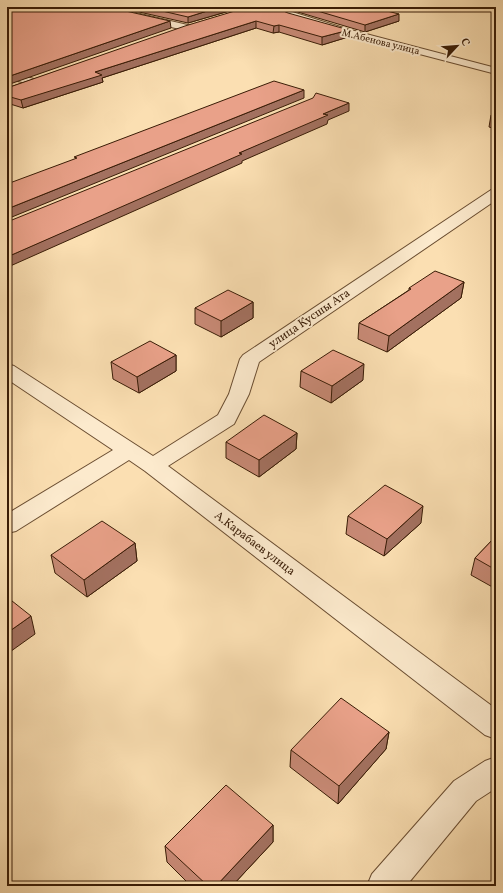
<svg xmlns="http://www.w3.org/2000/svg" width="503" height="893" viewBox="0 0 503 893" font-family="Vollkorn,serif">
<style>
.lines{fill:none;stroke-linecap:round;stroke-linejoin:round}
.street-casing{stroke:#6a4d31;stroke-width:2}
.street{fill:#fceacd;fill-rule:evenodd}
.wall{fill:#c88a76;stroke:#391c06}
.shaded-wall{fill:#a37160;stroke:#391c06}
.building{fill:#e9a189;stroke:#391c06}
.labels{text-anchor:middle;stroke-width:4;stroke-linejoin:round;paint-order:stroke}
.far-street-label{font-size:10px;fill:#391c06;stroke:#fceacd}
.street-label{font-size:12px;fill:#391c06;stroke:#fceacd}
</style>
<rect width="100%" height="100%" fill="#fbdfb2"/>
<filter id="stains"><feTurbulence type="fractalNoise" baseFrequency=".005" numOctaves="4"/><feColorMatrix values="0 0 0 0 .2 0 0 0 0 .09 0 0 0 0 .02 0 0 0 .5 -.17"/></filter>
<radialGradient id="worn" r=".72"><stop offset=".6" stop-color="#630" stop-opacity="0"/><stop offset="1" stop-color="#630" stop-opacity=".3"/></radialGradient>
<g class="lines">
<defs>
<path id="street" d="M93,7H110L192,26L193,28L188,31L95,9Z
M262,7H276L347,29L496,68V74L339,33L288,18L264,9Z
M7,71L37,80L39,82L37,84L33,85L7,78Z
M496,189V200L259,362L249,394L234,424L168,466L496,709V739L485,735L145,471L129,460L16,531L7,533V514L113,450L7,379V364L14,366L153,456L218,415L229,394L240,359L243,355L491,190Z
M496,757V788L476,801L406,886H367L372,874L454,781L485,761Z"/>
</defs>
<use href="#street" class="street-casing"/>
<use href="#street" class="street"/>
</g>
<path class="wall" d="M117,7H243L188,23Z
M248,7L348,37L322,45L279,32L273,33L256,28L102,78L103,82L23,108L7,103V88Z
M281,7H380L375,8L399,21L365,32Z
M496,113V129L489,127L491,115Z
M464,282L461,298L387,352L358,339L359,323L409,290V288Z
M253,302V318L221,337L195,324V308Z
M176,355V371L139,393L113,379L111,362Z
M301,371L363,380L331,403L300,387Z
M297,433L296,449L259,477L226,458V442Z
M348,516L421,523L384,556L346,534Z
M496,536V589L471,575L475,558Z
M135,543L137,561L87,597L55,573L51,555Z
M389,732L386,749L338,804L290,767L291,750Z
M273,825V842L232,886H191L167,862L165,846Z"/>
<path class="shaded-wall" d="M220,7H243L188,23V17Z
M399,14V21L365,32V25Z
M170,21L171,28L7,85V77Z
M256,21V28L102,78L103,82L23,108L21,100L95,72Z
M279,25V32L273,33L274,26Z
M349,30L348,37L322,45V37Z
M304,90V98L7,219V209Z
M349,103V111L328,120L327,124L242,161V163L8,267L9,269H7V257L239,153L323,114Z
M464,282L461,298L387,352L389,336Z
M253,302V318L221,337V321Z
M176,355V371L139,393L137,377Z
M364,364L363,380L331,403L332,386Z
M297,433L296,449L259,477V460Z
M7,452L10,468L7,470Z
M423,506L421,523L384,556L387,539Z
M135,543L137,561L87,597L84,580Z
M31,616L35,634L7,654V633Z
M389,732L386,749L338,804L339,786Z
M273,825V842L232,886H216Z"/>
<path class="building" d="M7,7H108L170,21L7,77Z
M145,7H220L188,17Z
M248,7H274L288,13L349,30L322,37L279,25L274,26L256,21L95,72L102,75L21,100L7,96V88L185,26Z
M304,7H371L399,14L365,25Z
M274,81L304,90L7,209V184L77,158L74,157Z
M316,93L349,103L323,114L328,115L239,153L242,154L7,257V222L313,98Z
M496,113V116L491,115Z
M435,271L464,282L389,336L359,323L411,289L409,288Z
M228,290L253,302L221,321L195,308Z
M150,341L176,355L137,377L111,362Z
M333,350L364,364L332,386L301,371Z
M264,415L297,433L259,460L226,442Z
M385,485L423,506L387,539L348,516Z
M102,521L135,543L84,580L51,555Z
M496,536V570L475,558Z
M7,597L31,616L7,633Z
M341,698L389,732L339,786L291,750Z
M226,785L273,825L216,886H208L165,846Z"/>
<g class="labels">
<g class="far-street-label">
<text transform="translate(381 41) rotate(14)" y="4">М.Абенова улица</text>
</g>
<g class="street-label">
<text transform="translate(309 318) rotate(-34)" y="4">улица Кусшы Ата</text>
<text transform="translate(255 543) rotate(37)" y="4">А.Карабаев улица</text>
</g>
</g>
<rect width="503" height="893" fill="none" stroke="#fbdfb2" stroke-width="24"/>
<rect x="8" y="8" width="487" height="877" fill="none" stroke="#391c06" stroke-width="2"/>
<rect x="12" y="12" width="479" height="869" fill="none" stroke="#391c06"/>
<g transform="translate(457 46) rotate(64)" stroke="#fceacd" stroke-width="3" paint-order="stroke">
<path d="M0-3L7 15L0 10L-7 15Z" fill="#391c06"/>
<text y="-6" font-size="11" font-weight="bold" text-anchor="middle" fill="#391c06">С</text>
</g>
<rect width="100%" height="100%" filter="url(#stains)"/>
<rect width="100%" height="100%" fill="url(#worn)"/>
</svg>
